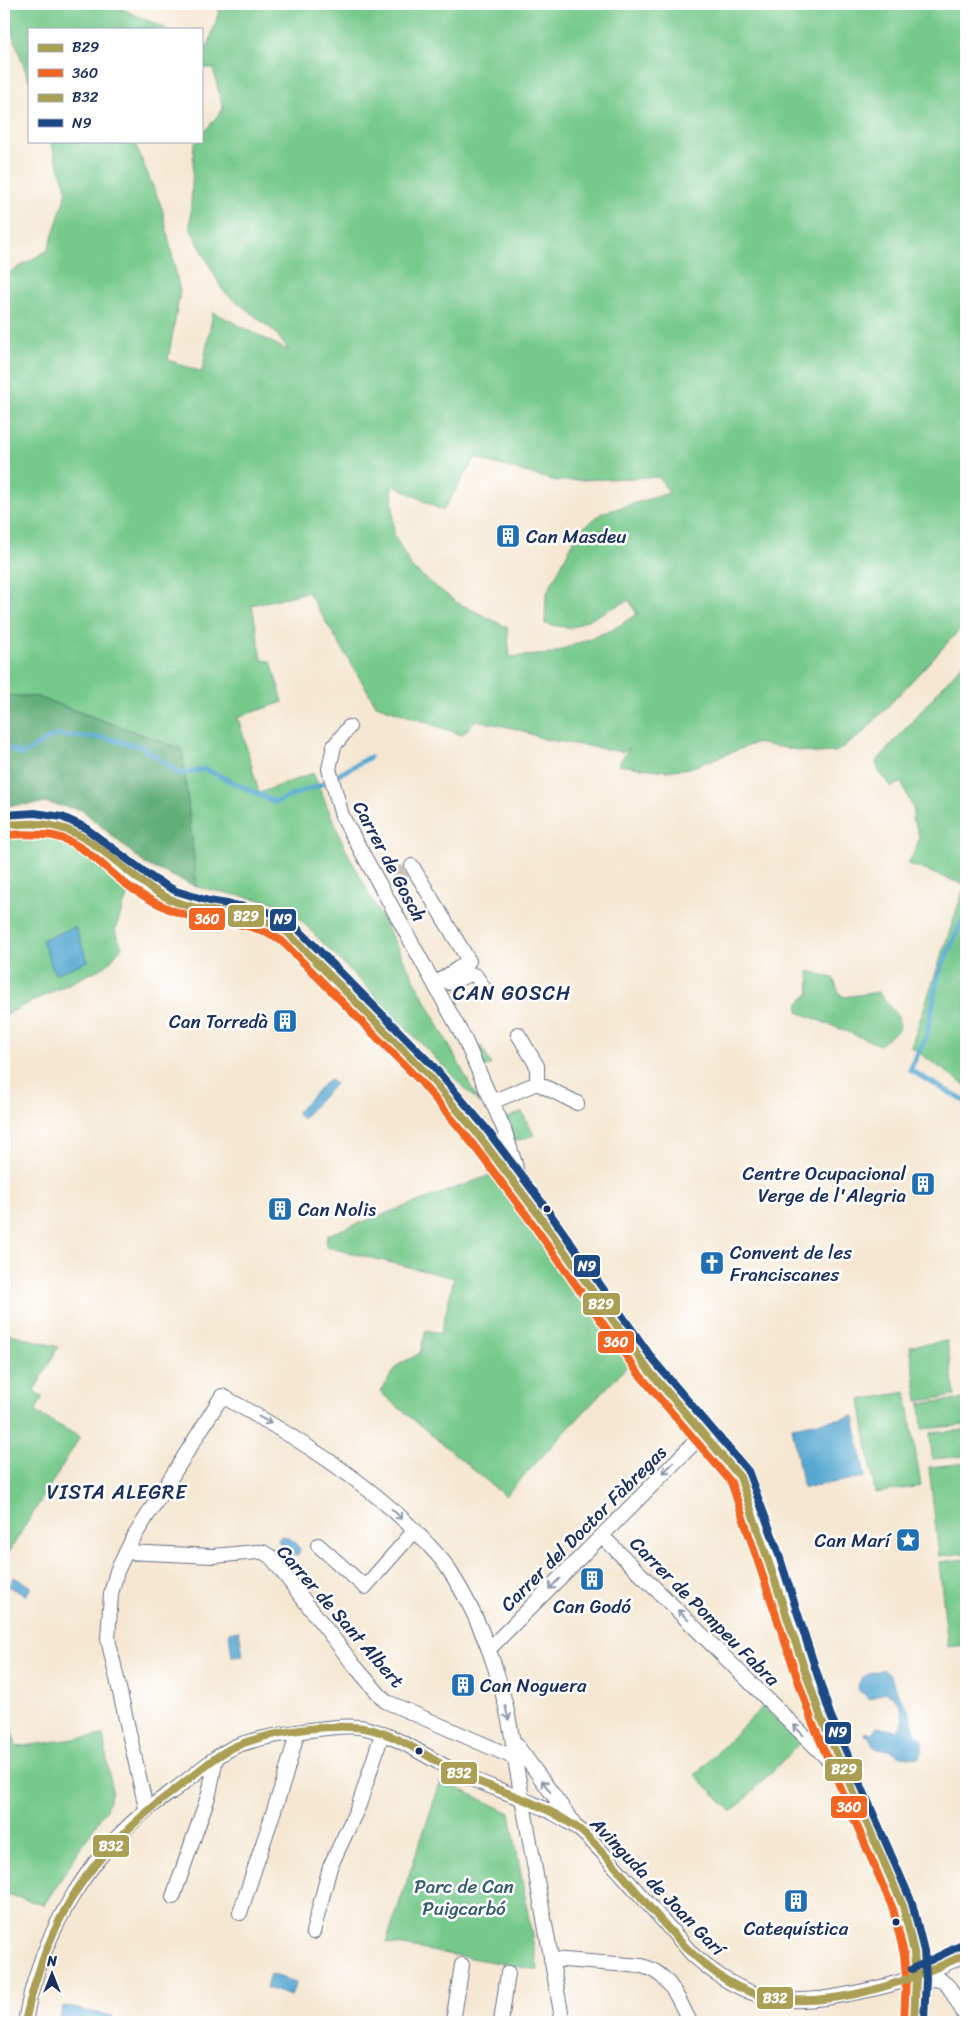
<svg xmlns="http://www.w3.org/2000/svg" width="970" height="2026" viewBox="0 0 970 2026" font-family="Sriracha,sans-serif">
<style>
.green{fill:#76c98b;stroke:#487c74;fill-rule:evenodd}
.forest{fill:#60ad77;stroke:#3e6e6a}
.water{fill:#56a8d1;stroke:#386c98}
.lines{fill:none;stroke-linecap:round;stroke-linejoin:round}
.stream{stroke:#56a8d1;stroke-width:5}
.street-tunnel{stroke:#c9c2ba;stroke-width:14;stroke-dasharray:14 7;stroke-linecap:butt}
.street-casing{stroke:#676f86;stroke-width:16}
.secondary-casing{stroke:#676f86;stroke-width:21}
.street{stroke:#fff;stroke-width:14}
.secondary{stroke:#fff;stroke-width:19}
.bus-1-casing{stroke:#fff;stroke-width:11}
.bus-2-casing{stroke:#fff;stroke-width:11}
.bus-3-casing{stroke:#fff;stroke-width:11}
.bus-4-casing{stroke:#fff;stroke-width:11}
.bus-1{stroke:#ab9f54;stroke-width:8}
.bus-2{stroke:#f26522;stroke-width:8}
.bus-3{stroke:#ab9f54;stroke-width:8}
.bus-4{stroke:#1c4883;stroke-width:8}
.oneway{stroke:#8d97ae}
.bus-dot{fill:#1b2f5e;stroke:#fff;stroke-width:2}
.labels{text-anchor:middle;stroke-width:5;stroke-linejoin:round;paint-order:stroke}
.poi-label{font-size:19px;fill:#1b2f5e;stroke:#fff;text-anchor:start}
.street-label{font-size:19px;fill:#1b2f5e;stroke:#fff}
.park-label{font-size:19px;fill:#365d6c;stroke:#fff}
.neighbourhood-label{font-size:20px;letter-spacing:1px;fill:#1b2f5e;stroke:#fff}
.line-badge{stroke:#fff;stroke-width:2}
.badge-label{font-size:14px;text-anchor:middle;font-weight:bold;fill:#fff}
</style>
<rect width="100%" height="100%" fill="#fff"/>
<filter id="ink" filterUnits="userSpaceOnUse"><feTurbulence type="fractalNoise" baseFrequency=".02" numOctaves="2"/><feDisplacementMap in="SourceGraphic" scale="10" xChannelSelector="R" yChannelSelector="G"/><feConvolveMatrix kernelMatrix="1 2 1 2 8 2 1 2 1" color-interpolation-filters="sRGB"/></filter>
<filter id="wash" filterUnits="userSpaceOnUse"><feTurbulence type="fractalNoise" baseFrequency=".0096" numOctaves="4" result="noise"/><feDisplacementMap in="SourceGraphic" scale="20" xChannelSelector="R" yChannelSelector="G"/><feGaussianBlur stdDeviation="1.12" result="paint"/><feColorMatrix in="noise" values="0 0 0 0 0 0 0 0 0 0 0 0 0 0 0 0 0 1.4 0 .05"/><feComposite in="paint" operator="in"/></filter>
<g filter="url(#wash)">
<rect width="100%" height="100%" fill="#f5e7d1"/>
<path class="green" d="M4,4H111L167,29H29V81L4,10Z
M221,4H966V623L862,734L836,752L814,753L756,743L690,768L666,771L618,765L629,748L623,752L544,739L517,729L476,720L462,735L376,705L308,592L252,605L262,660L271,661L283,702L238,717L259,793L313,773L345,848L480,1104L286,905L197,887L182,749L38,697L4,695V276L48,250L67,191L50,141H134L162,208L180,292L168,360L202,372L213,312L289,351L275,332L223,291L190,228L194,144L197,141H201V136L223,109L213,68H201V44L208,47ZM475,458L556,481L659,477L669,493L602,513L578,532L546,595L545,624L571,628L629,600L637,614L612,630L550,654L510,657L507,627L456,602L412,568L394,535L392,484L443,511Z
M966,660V1086L911,1047L965,885L908,864C916,848 925,836 912,820L914,811L901,782L892,787L879,772L876,762Z
M4,829L49,830L94,852L131,885L115,930L122,947L106,966L4,1015Z
M809,971L833,978L839,993L844,997L878,992L898,1017L900,1028L880,1045L798,1012L799,1003L810,993Z
M481,1046L491,1064L484,1068L476,1050Z
M522,1112L534,1135L514,1142L505,1119Z
M499,1172L632,1361L505,1496L380,1392L398,1365L420,1353L426,1330L441,1333L454,1278L326,1247L327,1235Z
M4,1332L58,1347L34,1391L43,1397L35,1412L80,1437L4,1560Z
M947,1341L955,1396L918,1401L910,1346Z
M906,1392L921,1486L875,1493L860,1400Z
M966,1399V1425L922,1429L920,1403Z
M966,1430V1456L932,1459L930,1433Z
M966,1463V1553L939,1556L929,1467Z
M966,1559V1645L948,1647L939,1562Z
M4,1687L16,1747L103,1735L112,1791L106,1809L44,1905L4,1893Z
M763,1706L800,1743L732,1812L695,1775Z
M441,1780L510,1813L538,1970L386,1943Z"/>
<path class="forest" d="M4,695L38,697L182,749L197,887L145,864L82,810L47,803L4,806Z"/>
<path class="water" d="M75,927L88,961L55,974L42,940Z
M329,1079L335,1084L302,1119L296,1113Z
M854,1416L865,1477L803,1488L792,1427Z
M281,1536C288,1536 297,1543 300,1550L298,1555H290L286,1547L280,1544L278,1540Z
M14,1577L31,1587L26,1596L9,1586Z
M239,1631L243,1656L232,1657L229,1633Z
M883,1669L891,1676L895,1688L910,1713L915,1732L922,1739V1751L919,1758L901,1756L890,1750L878,1749L872,1745L871,1737L864,1735L865,1732L872,1734L877,1727L896,1731L902,1725C905,1712 897,1696 885,1692L870,1699L858,1690C858,1674 871,1674 883,1669Z
M270,1974L296,1982L291,1996L266,1988Z
M63,2006L113,2016L111,2022H59Z"/>
<g class="lines">
<path class="stream" d="M4,746L22,755L54,735L106,738L142,747L180,774L205,769L275,802L322,784
M340,774L370,757
M966,912L938,975L927,1035L910,1070L966,1102"/>
</g>
</g>
<g filter="url(#ink)">
<g class="lines">
<path class="street-tunnel" d="M393,878L412,866"/>
<defs>
<path id="street" d="M349,727L334,746L329,769L342,816L465,1040L504,1129L515,1164L520,1189
M412,866L469,961L435,984
M450,983L470,974L476,976L487,993
M537,1083L577,1103
M492,1102L537,1083V1066L518,1034
M602,1536L843,1774
M318,1545L365,1587L415,1530
M126,1552L213,1556L257,1552H263L271,1557L353,1664L385,1701L515,1758
M490,1648L703,1434
M515,1743L573,1822
M146,1808L108,1639L111,1594L117,1571L132,1540L222,1396C291,1434 368,1481 422,1538C431,1548 442,1558 449,1570C486,1626 509,1699 516,1765L561,2012L560,2022
M173,1897L209,1794L216,1758
M240,1913L284,1780L297,1734
M313,1932L330,1867L359,1805L382,1734
M551,1959L642,1966C670,1973 678,1999 690,2022
M917,1978L941,1980L949,1987L966,2017
M25,2022C40,1932 94,1843 170,1793C192,1778 212,1757 236,1746C258,1737 343,1722 365,1728C398,1736 428,1758 458,1773C496,1790 539,1802 573,1825C590,1836 604,1855 618,1870C643,1898 668,1926 692,1954C748,2005 788,2007 859,1992C900,1984 929,1973 966,1954
M453,2022L462,1965
M501,2022L508,1973"/>
<path id="secondary" d="M4,825C94,811 103,871 172,900C185,905 198,910 212,912C240,916 265,915 288,933L427,1074L476,1132L538,1214L646,1367L740,1477L766,1549L821,1718L903,1906L914,1952L916,1978L914,2022"/>
</defs>
<use href="#street" class="street-casing"/>
<use href="#secondary" class="secondary-casing"/>
<use href="#street" class="street"/>
<use href="#secondary" class="secondary"/>
<defs>
<path id="bus-1" d="M4,825C22,824 39,822 57,827C96,835 132,882 172,900C210,917 253,909 288,933L427,1074L476,1132L538,1214L646,1367L740,1477L821,1718L903,1906L914,1952L916,1978L914,2022"/>
<path id="bus-2" d="M5,835C21,834 37,833 54,836C81,842 102,865 123,882C137,893 153,902 169,909C205,925 249,918 282,941L420,1081L468,1138L530,1220L638,1373L731,1482L812,1722L893,1909L904,1954L906,1978L904,2022"/>
<path id="bus-3" d="M25,2022C48,1916 90,1853 177,1788C196,1774 214,1756 236,1746C267,1733 319,1725 353,1727C391,1728 424,1756 456,1772C496,1791 540,1801 576,1827C590,1837 602,1852 614,1865C652,1908 698,1975 753,1993C818,2015 907,1983 966,1954"/>
<path id="bus-4" d="M4,815L35,813L62,817L84,827L154,879L176,891L209,901L264,910L294,925L434,1067L484,1126L546,1208L654,1361L748,1471L776,1546L830,1714L912,1903L924,1951L926,1978L924,2022
M912,1969L962,1945"/>
</defs>
<use href="#bus-1" class="bus-1-casing"/>
<use href="#bus-2" class="bus-2-casing"/>
<use href="#bus-3" class="bus-3-casing"/>
<use href="#bus-4" class="bus-4-casing"/>
<use href="#bus-1" class="bus-1"/>
<use href="#bus-2" class="bus-2"/>
<use href="#bus-3" class="bus-3"/>
<use href="#bus-4" class="bus-4"/>
</g>
<defs><path id="oneway-shaft" d="M-6 0H5M1.5-3L5.5 0L1.5 3" fill="none" stroke-width="1.6" stroke-linecap="round" stroke-linejoin="round" transform="scale(1.25)"/></defs>
<g class="oneway">
<use href="#oneway-shaft" transform="translate(265 1420) rotate(29)"/>
<use href="#oneway-shaft" transform="translate(668 1468) rotate(135)"/>
<use href="#oneway-shaft" transform="translate(397 1514) rotate(43)"/>
<use href="#oneway-shaft" transform="translate(554 1584) rotate(135)"/>
<use href="#oneway-shaft" transform="translate(683 1615) rotate(-135)"/>
<use href="#oneway-shaft" transform="translate(507 1713) rotate(76)"/>
<use href="#oneway-shaft" transform="translate(798 1730) rotate(-135)"/>
<use href="#oneway-shaft" transform="translate(546 1786) rotate(-126)"/>
</g>
</g>
<defs>
<symbol id="building-square" viewBox="-11 -11 22 22"><rect x="-9" y="-9" width="18" height="18" rx="4" fill="#1f6fb2" stroke="#fff"/><path d="M-4-6H4V6H1V3H-1V6H-4ZM-2.5-4.3h1.7v1.8h-1.7ZM.8-4.3h1.7v1.8H.8ZM-2.5-1h1.7V.8h-1.7ZM.8-1h1.7V.8H.8Z" fill="#fff"/></symbol>
<symbol id="church-square" viewBox="-11 -11 22 22"><rect x="-9" y="-9" width="18" height="18" rx="4" fill="#1f6fb2" stroke="#fff"/><path d="M-1.2-6h2.4v3.5h3.3v2.4h-3.3V6h-2.4V-.1h-3.3v-2.4h3.3Z" fill="#fff"/></symbol>
<symbol id="sight-square" viewBox="-11 -11 22 22"><rect x="-9" y="-9" width="18" height="18" rx="4" fill="#1f6fb2" stroke="#fff"/><path d="M0-6L1.8-2.2L6-1.7L2.9 1.2L3.7 5.4L0 3.3L-3.7 5.4L-2.9 1.2L-6-1.7L-1.8-2.2Z" fill="#fff"/></symbol>
</defs>
<g fill-rule="evenodd">
<use href="#building-square" x="494" y="522" width="28" height="28"/>
<use href="#building-square" x="271" y="1007" width="28" height="28"/>
<use href="#building-square" x="909" y="1170" width="28" height="28"/>
<use href="#building-square" x="266" y="1195" width="28" height="28"/>
<use href="#church-square" x="698" y="1249" width="28" height="28"/>
<use href="#sight-square" x="894" y="1526" width="28" height="28"/>
<use href="#building-square" x="578" y="1565" width="28" height="28"/>
<use href="#building-square" x="449" y="1671" width="28" height="28"/>
<use href="#building-square" x="782" y="1887" width="28" height="28"/>
</g>
<g class="bus-dot">
<circle cx="547" cy="1209" r="4.5"/>
<circle cx="419" cy="1751" r="4.5"/>
<circle cx="896" cy="1922" r="4.5"/>
</g>
<g class="labels">
<g class="poi-label">
<text x="526" y="543">Can Masdeu</text>
<text x="268" y="1028" text-anchor="end">Can Torredà</text>
<text x="906" y="1180" text-anchor="end">Centre Ocupacional<tspan x="906" dy="22">Verge de l'Alegria</tspan></text>
<text x="298" y="1216">Can Nolis</text>
<text x="730" y="1259">Convent de les<tspan x="730" dy="22">Franciscanes</tspan></text>
<text x="890" y="1547" text-anchor="end">Can Marí</text>
<text x="592" y="1613" text-anchor="middle">Can Godó</text>
<text x="480" y="1692">Can Noguera</text>
<text x="796" y="1935" text-anchor="middle">Catequística</text>
</g>
<g class="street-label">
<text transform="translate(390 861) rotate(62)" y="7">Carrer de Gosch</text>
<text transform="translate(583 1528) rotate(-45)" y="7">Carrer del Doctor Fàbregas</text>
<text transform="translate(705 1611) rotate(45)" y="7">Carrer de Pompeu Fabra</text>
<text transform="translate(341 1616) rotate(49)" y="7">Carrer de Sant Albert</text>
<text transform="translate(658 1886) rotate(46)" y="7">Avinguda de Joan Garí</text>
</g>
<g class="park-label">
<text x="464" y="1893">Parc de Can<tspan x="464" dy="22">Puigcarbó</tspan></text>
</g>
<g class="neighbourhood-label">
<text x="512" y="1000">CAN GOSCH</text>
<text x="117" y="1499">VISTA ALEGRE</text>
</g>
</g>
<g class="line-badge">
<rect x="227" y="904" width="38" height="24" rx="5" fill="#ab9f54"/>
<rect x="188" y="907" width="38" height="24" rx="5" fill="#f26522"/>
<rect x="269" y="908" width="28" height="24" rx="5" fill="#1c4883"/>
<rect x="573" y="1254" width="28" height="24" rx="5" fill="#1c4883"/>
<rect x="582" y="1292" width="39" height="24" rx="5" fill="#ab9f54"/>
<rect x="597" y="1330" width="38" height="24" rx="5" fill="#f26522"/>
<rect x="824" y="1721" width="28" height="24" rx="5" fill="#1c4883"/>
<rect x="824" y="1758" width="39" height="24" rx="5" fill="#ab9f54"/>
<rect x="440" y="1761" width="38" height="24" rx="5" fill="#ab9f54"/>
<rect x="830" y="1795" width="38" height="24" rx="5" fill="#f26522"/>
<rect x="92" y="1834" width="38" height="24" rx="5" fill="#ab9f54"/>
<rect x="756" y="1986" width="38" height="24" rx="5" fill="#ab9f54"/>
</g>
<g class="badge-label">
<text x="246" y="921">B29</text>
<text x="207" y="924">360</text>
<text x="283" y="924">N9</text>
<text x="587" y="1271">N9</text>
<text x="601" y="1309">B29</text>
<text x="616" y="1347">360</text>
<text x="838" y="1737">N9</text>
<text x="844" y="1774">B29</text>
<text x="459" y="1778">B32</text>
<text x="849" y="1812">360</text>
<text x="111" y="1851">B32</text>
<text x="775" y="2003">B32</text>
</g>
<rect width="970" height="2026" fill="none" stroke="#fff" stroke-width="20"/>
<rect x="28" y="28" width="175" height="115" fill="#ffffff" stroke="#a4acbf"/>
<rect x="38" y="44" width="25" height="8" fill="#ab9f54" stroke="#a4acbf"/>
<text x="72" y="52" font-size="15" fill="#1b2f5e">B29</text>
<rect x="38" y="69" width="25" height="8" fill="#f26522" stroke="#a4acbf"/>
<text x="72" y="78" font-size="15" fill="#1b2f5e">360</text>
<rect x="38" y="94" width="25" height="8" fill="#ab9f54" stroke="#a4acbf"/>
<text x="72" y="102" font-size="15" fill="#1b2f5e">B32</text>
<rect x="38" y="119" width="25" height="8" fill="#1c4883" stroke="#a4acbf"/>
<text x="72" y="128" font-size="15" fill="#1b2f5e">N9</text>
<g transform="translate(52 1974)" stroke="#ffffff" stroke-width="4" paint-order="stroke">
<path d="M0-4L9 19L0 12L-9 19Z" fill="#1b2f5e"/>
<text y="-8" font-size="14" font-weight="bold" text-anchor="middle" fill="#1b2f5e">N</text>
</g>
</svg>
